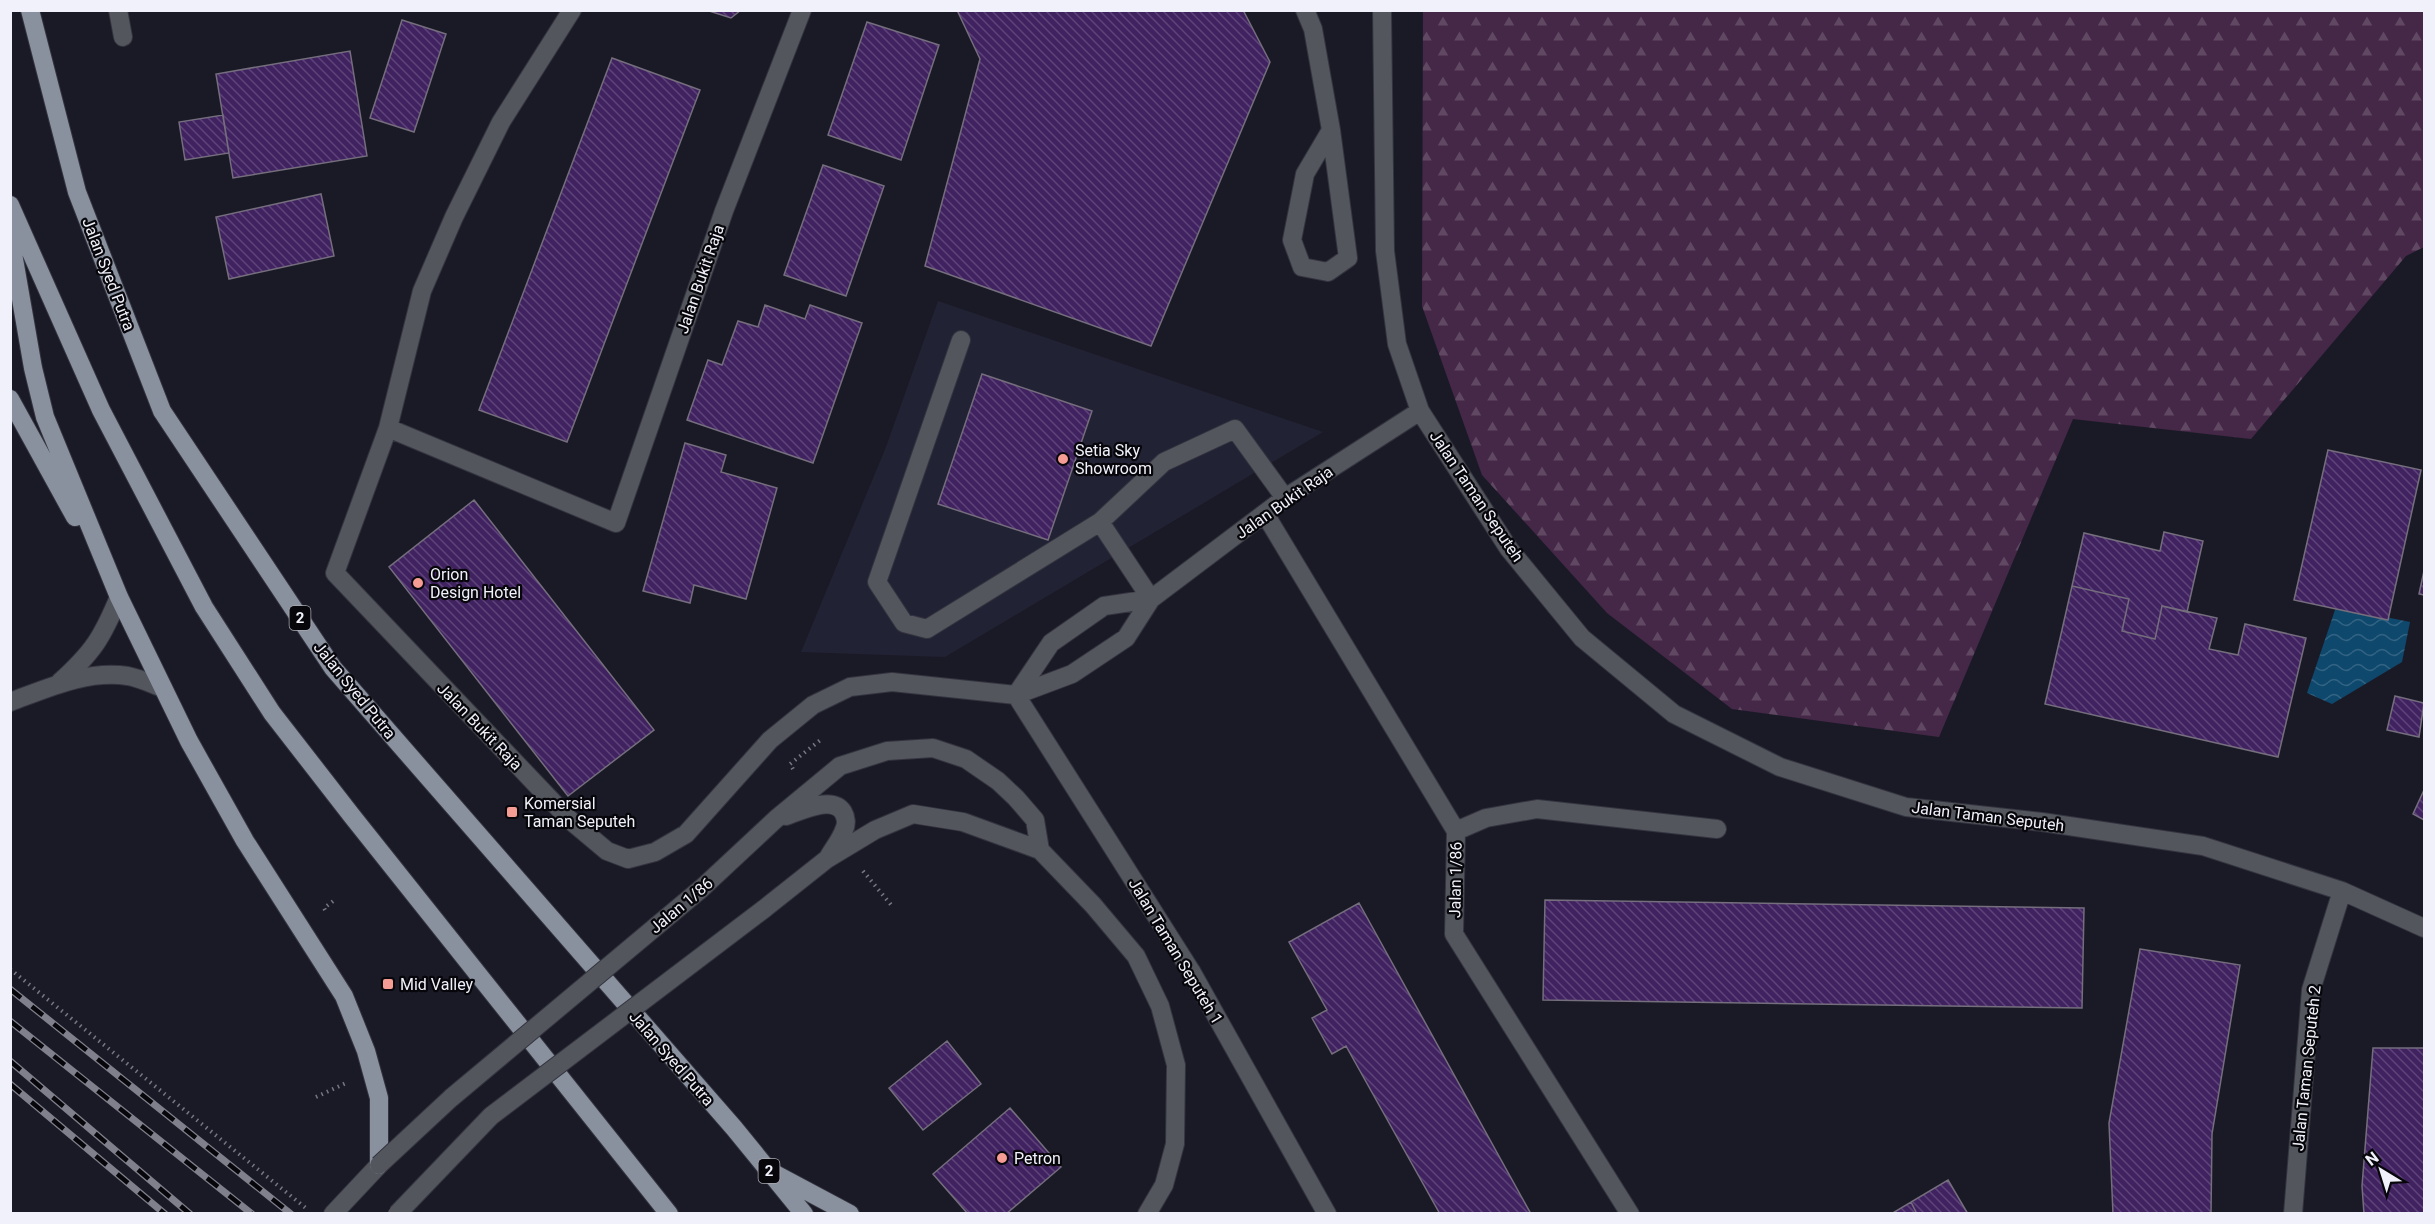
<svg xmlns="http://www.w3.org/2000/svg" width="2435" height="1224" viewBox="0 0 2435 1224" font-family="Roboto,sans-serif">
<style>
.built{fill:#222235}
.forest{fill:url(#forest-firs)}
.water{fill:url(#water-waves)}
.building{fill:url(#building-back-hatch);stroke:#746e7d;stroke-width:1.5}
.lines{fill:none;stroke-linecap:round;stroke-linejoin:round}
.minor-casing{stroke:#343440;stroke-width:20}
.major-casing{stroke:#343440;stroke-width:20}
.path{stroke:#767782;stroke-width:4;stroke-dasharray:1.5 4.5;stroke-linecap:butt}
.minor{stroke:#53565c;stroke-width:18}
.major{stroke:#8a919e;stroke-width:18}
.rail-casing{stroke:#7f808b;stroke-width:7}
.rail{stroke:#06060b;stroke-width:4.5;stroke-dasharray:14;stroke-linecap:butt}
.minor-bridge-casing{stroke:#343440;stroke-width:20;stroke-linecap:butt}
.minor-bridge{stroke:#53565c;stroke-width:18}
.poi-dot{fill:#f59c95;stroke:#06060b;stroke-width:2}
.labels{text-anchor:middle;stroke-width:4.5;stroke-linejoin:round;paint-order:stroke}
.shield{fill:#06060b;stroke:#aaaab2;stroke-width:1.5}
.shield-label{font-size:15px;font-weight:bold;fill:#f0f1fa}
.street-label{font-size:16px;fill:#f0f1fa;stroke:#06060b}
.poi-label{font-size:16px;fill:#f0f1fa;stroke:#06060b;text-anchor:start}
</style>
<defs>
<pattern id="forest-firs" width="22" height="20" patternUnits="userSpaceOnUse" patternTransform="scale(1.5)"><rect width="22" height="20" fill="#452747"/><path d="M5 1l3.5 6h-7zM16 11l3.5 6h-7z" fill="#604762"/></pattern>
<pattern id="water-waves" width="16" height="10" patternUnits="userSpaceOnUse" patternTransform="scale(1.5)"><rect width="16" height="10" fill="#0f486d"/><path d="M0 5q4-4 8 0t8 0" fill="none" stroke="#326383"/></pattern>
<pattern id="building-back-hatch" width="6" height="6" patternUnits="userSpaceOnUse" patternTransform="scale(1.5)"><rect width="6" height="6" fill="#412260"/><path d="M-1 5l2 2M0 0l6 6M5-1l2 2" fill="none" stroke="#5d4378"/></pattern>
</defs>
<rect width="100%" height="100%" fill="#1a1a27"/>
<path class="built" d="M938,301L1323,432L945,657L801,652L886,447Z"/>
<path class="forest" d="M1423,11H2424V247L2406,256L2251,439L2073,419L1939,737L1732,709L1607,613L1482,475L1422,306Z"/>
<path class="water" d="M2336,607L2410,622L2402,662L2332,704L2307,693Z"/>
<path class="building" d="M706,10H741L731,18Z
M957,10H1243L1270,62L1151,346L925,266L980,59Z
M402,20L446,34L414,132L370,118Z
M867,22L939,45L901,160L828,135Z
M350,51L367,156L233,178L216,74Z
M612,58L700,90L567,442L479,410Z
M223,115L229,153L185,160L179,122Z
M823,165L884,186L846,296L784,275Z
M321,194L334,256L229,279L216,217Z
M765,305L805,319L810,305L862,323L813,463L687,420L708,360L722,365L738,321L758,327Z
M982,374L1092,411L1048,540L938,504Z
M685,443L726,455L721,472L777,488L746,599L694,585L690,603L643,591Z
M2328,450L2421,470L2388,620L2294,600Z
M474,500L654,730L568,796L389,567Z
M2164,532L2203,541L2187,612L2162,606L2155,639L2122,631L2129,599L2072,586L2084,533L2160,551Z
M2424,571V595L2419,594Z
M2072,586L2129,599L2122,631L2155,639L2162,606L2217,618L2209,649L2238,655L2245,624L2306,638L2278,757L2045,704Z
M2395,696L2424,703L2419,737L2387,730Z
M2424,790V820L2413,814Z
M1545,900L2084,908L2082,1008L1543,1000Z
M1359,903L1531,1214H1440L1346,1046L1332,1054L1312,1018L1327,1010L1289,942Z
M2140,949L2240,965L2212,1134L2211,1214H2113L2109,1123Z
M947,1041L981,1084L923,1130L889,1088Z
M2373,1048H2424V1214H2364L2362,1186Z
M1010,1108L1061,1167L1006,1214H968L933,1174Z
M1948,1180L1968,1214H1917L1911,1202Z
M1911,1202L1917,1214H1891Z"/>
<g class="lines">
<defs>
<path id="minor" d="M118,10L123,37
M572,10L501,122L454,217L422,291L388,428L335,573L570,820L607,851L628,859L655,852L686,834L770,740L813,705L850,687L892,682L1016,695L1072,674L1126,638L1151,599L1285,498L1420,411
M1305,10L1313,29L1331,130L1348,258L1328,272L1302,267L1292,240L1305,174L1331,130
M1382,10L1385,251L1397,344L1420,411L1509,549L1582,638L1674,714L1780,767L1906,807L2042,822L2203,846L2342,891L2424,928
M961,340L877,582L904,623L927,629L1100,522L1164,462L1235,429L1285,498
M388,428L616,523L724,211L802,10
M1265,514L1456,831L1454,934L1630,1214
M1100,522L1151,599
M60,682C93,652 102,638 119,597
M1016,695L1191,971L1327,1214
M1016,695L1051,643L1104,606L1151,599
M10,702C48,688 86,670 128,676C139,678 152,684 163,688
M786,816C801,811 832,795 843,812C846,817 847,824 844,830C841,839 833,849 828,858
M1456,831L1486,818L1537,809L1717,829
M702,888L776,819L840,766L887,751L933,748L966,759L998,781L1016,798L1035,820L1040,850
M764,909L827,859L875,830L913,814L963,822L1040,850L1093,905L1136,956L1160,1006L1176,1065L1175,1144L1164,1185L1147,1214
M333,1214L379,1165
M2293,1214L2311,990L2342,891"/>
<path id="major" d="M30,10L77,192L162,411L333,668L734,1128L804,1214
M10,205L101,410L204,607L272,713L352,816L669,1214
M10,236L33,368L45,417L119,597L189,741L245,841L344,996L366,1051L379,1098V1165
M10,399L75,517
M775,1174L850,1214"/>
</defs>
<use href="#minor" class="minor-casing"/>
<use href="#major" class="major-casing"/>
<path class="path" d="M793,769L790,764L823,738
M863,871L892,906
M325,910L324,908L336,899
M10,969L307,1209
M316,1097L346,1083"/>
<use href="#minor" class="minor"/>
<use href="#major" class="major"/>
<defs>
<path id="rail" d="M10,989L291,1214
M10,1021L252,1214
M10,1061L190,1214
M10,1084L165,1214"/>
</defs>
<use href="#rail" class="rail-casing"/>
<use href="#rail" class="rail"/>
<defs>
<path id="minor-bridge" d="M379,1165L451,1098L702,888
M397,1214L491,1116L764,909"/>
</defs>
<use href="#minor-bridge" class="minor-bridge-casing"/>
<use href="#minor-bridge" class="minor-bridge"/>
</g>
<g class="poi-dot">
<circle cx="1063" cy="459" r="6"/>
<circle cx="418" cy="583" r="6"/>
<rect x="506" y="806" width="12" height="12" rx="3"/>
<rect x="382" y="978" width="12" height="12" rx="3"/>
<circle cx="1002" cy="1158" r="6"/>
</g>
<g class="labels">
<g class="shield">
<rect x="289.5" y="606" width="21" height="24" rx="4.5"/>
<rect x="758.5" y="1159" width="21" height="24" rx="4.5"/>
</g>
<g class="shield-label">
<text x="300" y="623">2</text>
<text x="769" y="1176">2</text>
</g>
<g class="street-label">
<text transform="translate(109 274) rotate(69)" y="6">Jalan Syed Putra</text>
<text transform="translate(700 279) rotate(-71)" y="6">Jalan Bukit Raja</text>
<text transform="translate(1477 496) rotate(56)" y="6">Jalan Taman Seputeh</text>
<text transform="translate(1284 502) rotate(-35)" y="6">Jalan Bukit Raja</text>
<text transform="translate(355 690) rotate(51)" y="6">Jalan Syed Putra</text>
<text transform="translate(480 726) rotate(46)" y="6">Jalan Bukit Raja</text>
<text transform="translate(1988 816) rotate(7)" y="6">Jalan Taman Seputeh</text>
<text transform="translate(1455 880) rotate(-89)" y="6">Jalan 1/86</text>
<text transform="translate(681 905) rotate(-40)" y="6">Jalan 1/86</text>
<text transform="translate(1176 951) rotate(59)" y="6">Jalan Taman Seputeh 1</text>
<text transform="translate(672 1058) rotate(49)" y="6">Jalan Syed Putra</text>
<text transform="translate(2306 1068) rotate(-84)" y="6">Jalan Taman Seputeh 2</text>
</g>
<g class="poi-label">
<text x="1075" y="456">Setia Sky<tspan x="1075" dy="18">Showroom</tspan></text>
<text x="430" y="580">Orion<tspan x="430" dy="18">Design Hotel</tspan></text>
<text x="524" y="809">Komersial<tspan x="524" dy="18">Taman Seputeh</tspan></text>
<text x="400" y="990">Mid Valley</text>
<text x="1014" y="1164">Petron</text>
</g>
</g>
<rect width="2435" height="1224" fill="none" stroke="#f0f1fa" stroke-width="24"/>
<g transform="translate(2381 1170) rotate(322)" stroke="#06060b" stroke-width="4.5" paint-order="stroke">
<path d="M0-4.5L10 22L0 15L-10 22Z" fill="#f0f1fa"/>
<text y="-9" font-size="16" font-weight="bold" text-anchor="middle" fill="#f0f1fa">N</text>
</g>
</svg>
